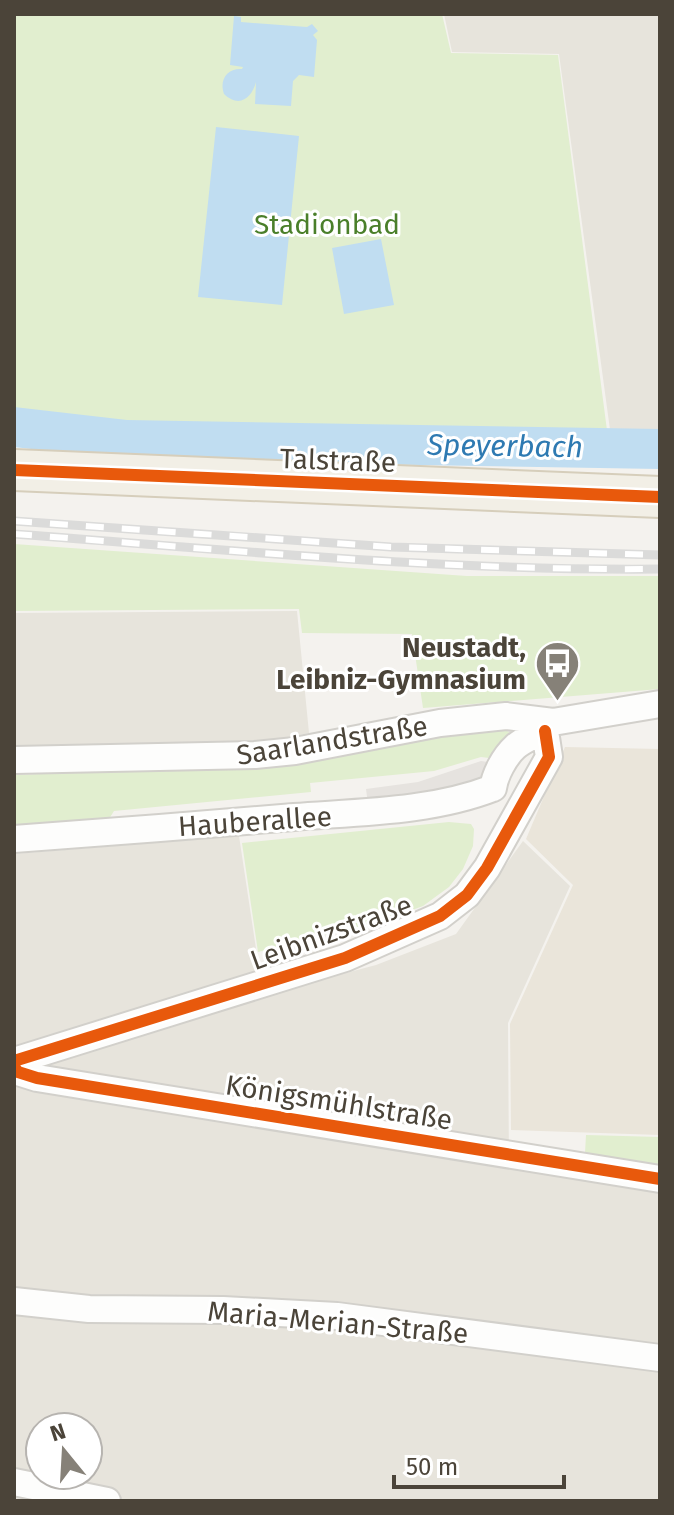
<svg xmlns="http://www.w3.org/2000/svg" width="674" height="1515" viewBox="0 0 674 1515" font-family="'Fira Sans',sans-serif">
<style>
.residential{fill:#e7e4dc;fill-rule:evenodd}
.education{fill:#eae5da}
.green{fill:#e1eecf}
.parking{fill:#e6e3df}
.water{fill:#c0ddf1}
.lines{fill:none;stroke-linecap:round;stroke-linejoin:round}
.river{stroke:#c0ddf1;stroke-width:40}
.minor-casing{stroke:#d2d0cb;stroke-width:30}
.primary-casing{stroke:#d6cebb;stroke-width:44}
.minor{stroke:#fdfdfc;stroke-width:26}
.primary{stroke:#f2efe6;stroke-width:40}
.rail-casing{stroke:#dbdbda;stroke-width:9}
.rail{stroke:#fff;stroke-width:6;stroke-dasharray:18;stroke-linecap:butt}
.cycleway-casing{stroke:#fff;stroke-width:17}
.cycleway{stroke:#e8590c;stroke-width:12}
.labels{text-anchor:middle;stroke-width:6;stroke-linejoin:round;paint-order:stroke}
.park-label{font-size:28px;fill:#4a7f2a;stroke:#fff}
.street-label{font-size:28px;fill:#4b4439;stroke:#fff}
.poi-label{font-size:28px;font-weight:bold;fill:#4b4439;stroke:#fff;text-anchor:end}
.water-label{font-size:30px;font-style:italic;fill:#2e7ab2;stroke:#fff}
</style>
<rect width="100%" height="100%" fill="#f4f2ee"/>
<path class="residential" d="M444,14H660V439L611,437L559,54L452,52Z
M297,611L309,733L273,740L14,747V613Z
M239,836L263,995L376,965L456,934L523,841L570,886L508,1023L509,1168L660,1192V1501H14V854ZM40,1427H88V1475H40Z"/>
<path class="education" d="M565,747L660,749V1135L511,1130L510,1024L573,885L526,839Z"/>
<path class="green" d="M14,14H442L451,53L558,55L608,438L101,429L14,419Z
M14,544L467,576H660V689L423,708L412,634L302,633L299,609L14,611Z
M500,726L510,733L507,746L497,759L481,757L434,771L310,783L311,792L114,811L107,822L14,829V775L301,764Z
M449,822L471,824L474,829L473,846L463,869L449,887L423,906L385,920L258,952L242,843Z
M586,1135L660,1137V1165L585,1153Z"/>
<path class="parking" d="M481,761L495,763L480,779L463,790L368,804L366,789L418,782Z"/>
<path class="water" d="M234,16L241,17V22L307,27L312,24L318,31L313,35L317,40L314,77L299,75L293,81L291,106L255,104L256,82C252,97 240,109 224,94C219,80 227,68 242,69L243,67L230,65Z
M216,127L299,136L282,305L198,297Z
M381,239L394,305L344,314L332,248Z"/>
<g class="lines">
<path class="river" d="M14,427L127,440L660,449"/>
<defs>
<path id="minor" d="M14,760L255,755L295,751L440,723L506,716L553,722L660,704
M493,788C495,775 504,757 515,747C526,737 542,734 553,722
M14,839C107,832 201,825 294,817C360,812 431,812 493,788
M14,1061L345,958L440,916L467,895L487,868L549,757L545,731
M14,1067L18,1072L37,1078L660,1179
M14,1301L89,1309L223,1310L337,1316L660,1358
M14,1482L107,1501"/>
<path id="primary" d="M14,470L660,497"/>
</defs>
<use href="#minor" class="minor-casing"/>
<use href="#primary" class="primary-casing"/>
<use href="#minor" class="minor"/>
<use href="#primary" class="primary"/>
<defs>
<path id="rail" d="M14,521L391,547L660,555
M14,534C229,550 445,571 660,569"/>
</defs>
<use href="#rail" class="rail-casing"/>
<use href="#rail" class="rail"/>
<defs>
<path id="cycleway" d="M14,470L660,497
M14,1061L345,958L440,916L467,895L487,868L549,757L545,731
M14,1067L18,1072L37,1078L660,1179"/>
</defs>
<use href="#cycleway" class="cycleway-casing"/>
<use href="#cycleway" class="cycleway"/>
</g>
<defs>
<symbol id="bus-pin" viewBox="-11 -11 22 30"><path d="M0 17L-7.5 6A9.5 9.5 0 1 1 7.5 6Z" fill="#868178" stroke="#fff"/><path d="M-5-6H5V4H4V6H2V4H-2V6H-4V4H-5ZM-3.5-4V0h7V-4ZM-3.5 1.2v1.5H-2V1.2ZM2 1.2v1.5H3.5V1.2Z" fill="#fff"/></symbol>
</defs>
<g fill-rule="evenodd">
<use href="#bus-pin" x="532" y="638" width="51" height="69"/>
</g>
<g class="labels">
<g class="park-label">
<text x="327" y="234">Stadionbad</text>
</g>
<g class="street-label">
<text transform="translate(338 460) rotate(2)" y="10">Talstraße</text>
<text transform="translate(332 740) rotate(-9)" y="10">Saarlandstraße</text>
<text transform="translate(255 821) rotate(-4)" y="10">Hauberallee</text>
<text transform="translate(331 932) rotate(-20)" y="10">Leibnizstraße</text>
<text transform="translate(339 1102) rotate(9)" y="10">Königsmühlstraße</text>
<text transform="translate(338 1322) rotate(5)" y="10">Maria-Merian-Straße</text>
</g>
<g class="poi-label">
<text x="526" y="657">Neustadt,<tspan x="526" dy="32">Leibniz-Gymnasium</tspan></text>
</g>
<g class="water-label">
<text transform="translate(505 446) rotate(1)" y="10">Speyerbach</text>
</g>
</g>
<rect width="674" height="1515" fill="none" stroke="#4b4439" stroke-width="32"/>
<g transform="translate(64 1451) rotate(342)"><circle r="38" fill="#ffffff" stroke="#b7b4b0" stroke-width="2"/>
<path d="M0-6L14 30L0 20L-14 30Z" fill="#868178"/>
<text y="-12" font-size="22" font-weight="bold" text-anchor="middle" fill="#4b4439">N</text>
</g>
<path d="M394 1475v12h170v-12" fill="none" stroke="#4b4439" stroke-width="4"/>
<text x="406" y="1475" font-size="24" fill="#4b4439" stroke="#ffffff" stroke-width="6" paint-order="stroke">50 m</text>
</svg>
